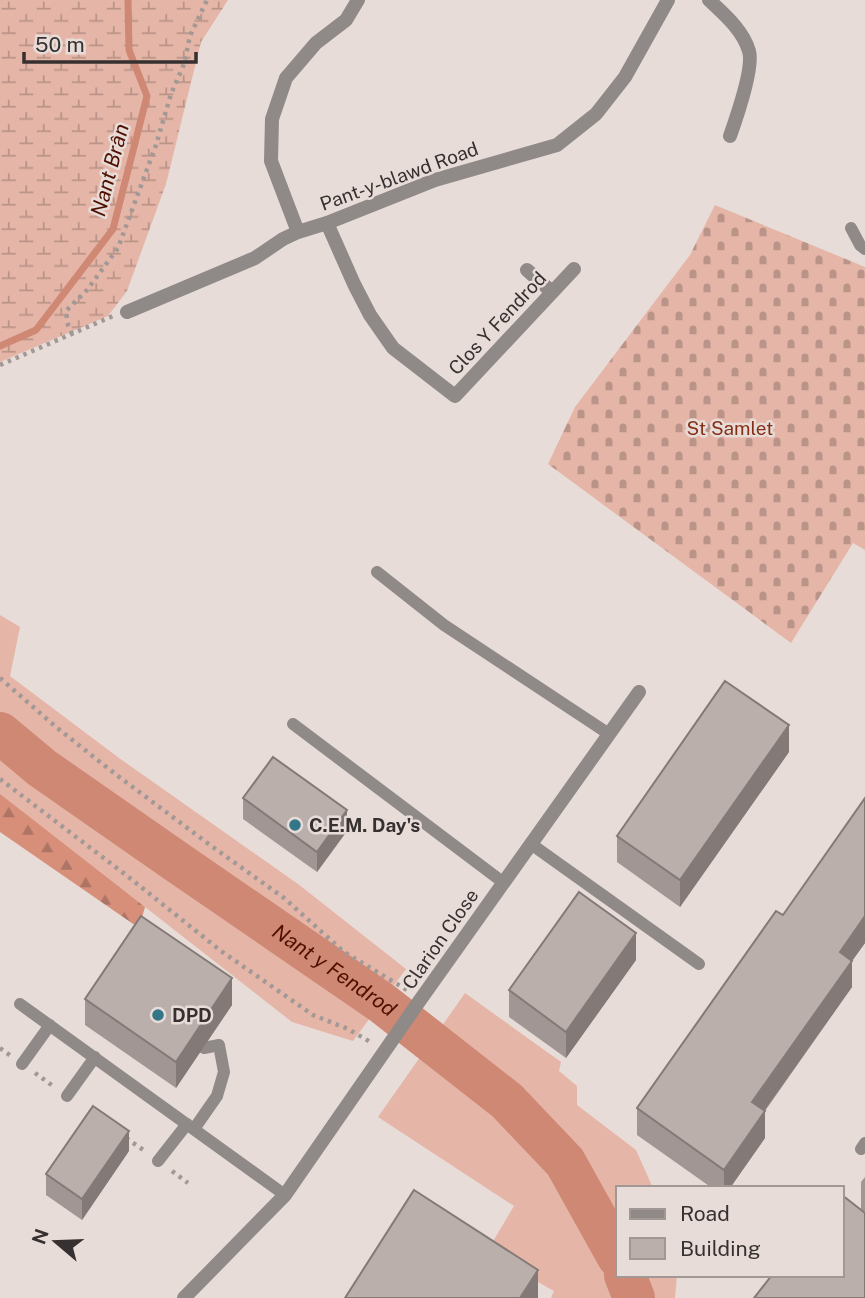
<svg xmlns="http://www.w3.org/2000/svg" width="865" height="1298" viewBox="0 0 865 1298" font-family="'Public Sans',sans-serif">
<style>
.grass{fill:#e5b5a7}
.forest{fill:url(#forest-firs)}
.wetland{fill:url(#wetland-marsh)}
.cemetery{fill:url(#cemetery-stones)}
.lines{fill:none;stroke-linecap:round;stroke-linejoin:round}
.stream{stroke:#cf8873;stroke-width:7}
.river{stroke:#cf8873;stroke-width:42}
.path{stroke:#a29996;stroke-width:4.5;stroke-dasharray:3.5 5;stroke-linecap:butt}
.service{stroke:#8f8a88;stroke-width:12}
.minor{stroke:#8f8a88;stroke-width:14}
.wall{fill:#a19693}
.shaded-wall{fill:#837a78}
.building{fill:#bbafab;stroke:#837a78;stroke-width:2}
.poi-dot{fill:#337687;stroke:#e8dcd8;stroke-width:2.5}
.labels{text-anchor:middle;stroke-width:5;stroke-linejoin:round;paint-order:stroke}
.street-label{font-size:19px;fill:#363130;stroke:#e8dcd8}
.park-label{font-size:19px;fill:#853016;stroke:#e8dcd8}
.poi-label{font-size:19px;font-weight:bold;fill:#363130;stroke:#e8dcd8;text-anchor:start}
.water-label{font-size:21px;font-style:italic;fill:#4f1000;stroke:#e8dcd8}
</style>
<defs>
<pattern id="forest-firs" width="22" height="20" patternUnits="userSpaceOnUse" patternTransform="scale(1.75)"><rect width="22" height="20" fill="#d78f7a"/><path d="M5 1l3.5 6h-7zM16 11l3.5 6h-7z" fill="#af7564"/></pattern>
<pattern id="wetland-marsh" width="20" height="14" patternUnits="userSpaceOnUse" patternTransform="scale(1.75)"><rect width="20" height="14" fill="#e5b5a7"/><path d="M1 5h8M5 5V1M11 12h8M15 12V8" fill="none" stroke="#ba9488"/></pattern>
<pattern id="cemetery-stones" width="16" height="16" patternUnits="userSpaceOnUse" patternTransform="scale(1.75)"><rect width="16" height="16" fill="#e5b5a7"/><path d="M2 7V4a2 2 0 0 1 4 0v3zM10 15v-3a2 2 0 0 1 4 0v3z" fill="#ba9488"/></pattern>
</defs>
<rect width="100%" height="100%" fill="#e8dcd8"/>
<path class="grass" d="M0,615L20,627L10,676L119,758L298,884L406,969L353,1041L292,1022L145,907L0,798Z
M465,993L561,1062L559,1071L577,1086V1105L636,1150L653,1188H618V1275H677L675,1298H551L554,1291L486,1253L514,1206L378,1117Z"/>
<path class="forest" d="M0,794L145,907L139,928L0,832Z"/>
<path class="wetland" d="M0,0H228L201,42L166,184L127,291L108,316L0,362Z"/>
<path class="cemetery" d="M715,205L865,267V550L853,543L791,643L548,464L575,407L690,255Z"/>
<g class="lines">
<path class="stream" d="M0,346L36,330L113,229L147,96L129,50L128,0"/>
<g class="river">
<path id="s1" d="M0,733L42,768L174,860L382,1003L507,1101L565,1162L618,1257"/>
<path d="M625,1275L634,1298"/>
</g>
<path class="path" d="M72,334L68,325L66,311L87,290L118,248L156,145L171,94L184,64L190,36L207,0
M0,365L113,316
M0,678L56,727L114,773L210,845L284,898L344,952L407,990
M0,779L126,875L221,951L313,1015L348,1029L372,1043
M0,1048L11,1056
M35,1073L53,1086
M126,1138L145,1151
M172,1171L188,1183"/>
<path class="service" d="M851,228L860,245L865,249
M377,572L444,625L609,734
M293,724L504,883
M531,844L699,964
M20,1004L285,1195
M22,1064L50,1025
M67,1096L95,1057
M194,1129L217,1096L224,1072L219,1045L204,1048
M861,1149L865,1143
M158,1161L187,1124"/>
<path class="minor" d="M709,0C724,14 743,30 749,51C754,67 736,119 730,136
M327,223L354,284L370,315L393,348L455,396L574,269
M298,232L271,161L272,119L286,78L316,43L346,20L358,0
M527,270L552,292
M127,312L255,258L283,239L298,232L327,223L435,180L557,145L596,114L625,77L668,0
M184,1298L285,1195L418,1003L639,692"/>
</g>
<path class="wall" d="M789,752L680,907L617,862V836Z
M243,798L347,831L317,872L243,819Z
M865,798V943L852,961V987L765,1111V1138L730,1188H712L637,1135V1108L783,915Z
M636,960L566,1058L509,1017V990Z
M85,999L232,1005L176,1088L85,1025Z
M129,1151L82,1220L46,1195V1174Z
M865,1177V1212L861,1209V1182Z"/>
<path class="shaded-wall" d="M789,725V752L680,907V880Z
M347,810V831L317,872V852Z
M865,916V943L852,961V987L752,1128V1102L840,952Z
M636,933V960L566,1058V1032Z
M232,978V1005L176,1088V1062Z
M765,1111V1138L730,1188H724V1170Z
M129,1131V1151L82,1220V1199Z
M538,1270V1298H520Z"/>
<path class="building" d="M725,681L789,725L680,880L617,836Z
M273,757L347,810L317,852L243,798Z
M865,798V916L840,952L852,961L752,1102L765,1111L724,1170L637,1108L776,911L783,915Z
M579,892L636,933L566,1032L509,990Z
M141,916L232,978L176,1062L85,999Z
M93,1106L129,1131L82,1199L46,1174Z
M414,1190L538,1270L520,1298H345Z
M842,1195L865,1213V1298H754L772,1275H842Z"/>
<g class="poi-dot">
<circle cx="295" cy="825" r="7"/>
<circle cx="158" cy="1015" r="7"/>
</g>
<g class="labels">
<g class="street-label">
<text transform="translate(399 176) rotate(-20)" y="7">Pant-y-blawd Road</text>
<text transform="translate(497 323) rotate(-47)" y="7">Clos Y Fendrod</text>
<text transform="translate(440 939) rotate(-55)" y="7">Clarion Close</text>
</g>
<g class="park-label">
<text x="730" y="435">St Samlet</text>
</g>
<g class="poi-label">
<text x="309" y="832">C.E.M. Day's</text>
<text x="172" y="1022">DPD</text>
</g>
<g class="water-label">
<text transform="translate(110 170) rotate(-75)" y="7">Nant Brân</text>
<text dy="7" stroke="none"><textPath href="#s1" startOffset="410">Nant y Fendrod</textPath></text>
</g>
</g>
<rect x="616" y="1186" width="228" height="91" fill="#e8dcd8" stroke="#a19895" stroke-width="2"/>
<rect x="630" y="1209" width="35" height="10" fill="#8f8a88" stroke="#a19895" stroke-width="2"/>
<text x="680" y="1221" font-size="21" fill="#363130">Road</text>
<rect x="630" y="1238" width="35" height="21" fill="#bbafab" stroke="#a19895" stroke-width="2"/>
<text x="680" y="1256" font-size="21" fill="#363130">Building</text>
<g transform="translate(56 1242) rotate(289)" stroke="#e8dcd8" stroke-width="5" paint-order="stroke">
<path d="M0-5L12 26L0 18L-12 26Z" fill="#363130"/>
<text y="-10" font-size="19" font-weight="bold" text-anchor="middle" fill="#363130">N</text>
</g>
<path d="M24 52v10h172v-10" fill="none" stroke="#363130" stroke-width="3.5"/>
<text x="35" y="52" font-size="21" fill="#363130" stroke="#e8dcd8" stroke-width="5" paint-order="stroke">50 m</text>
</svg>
